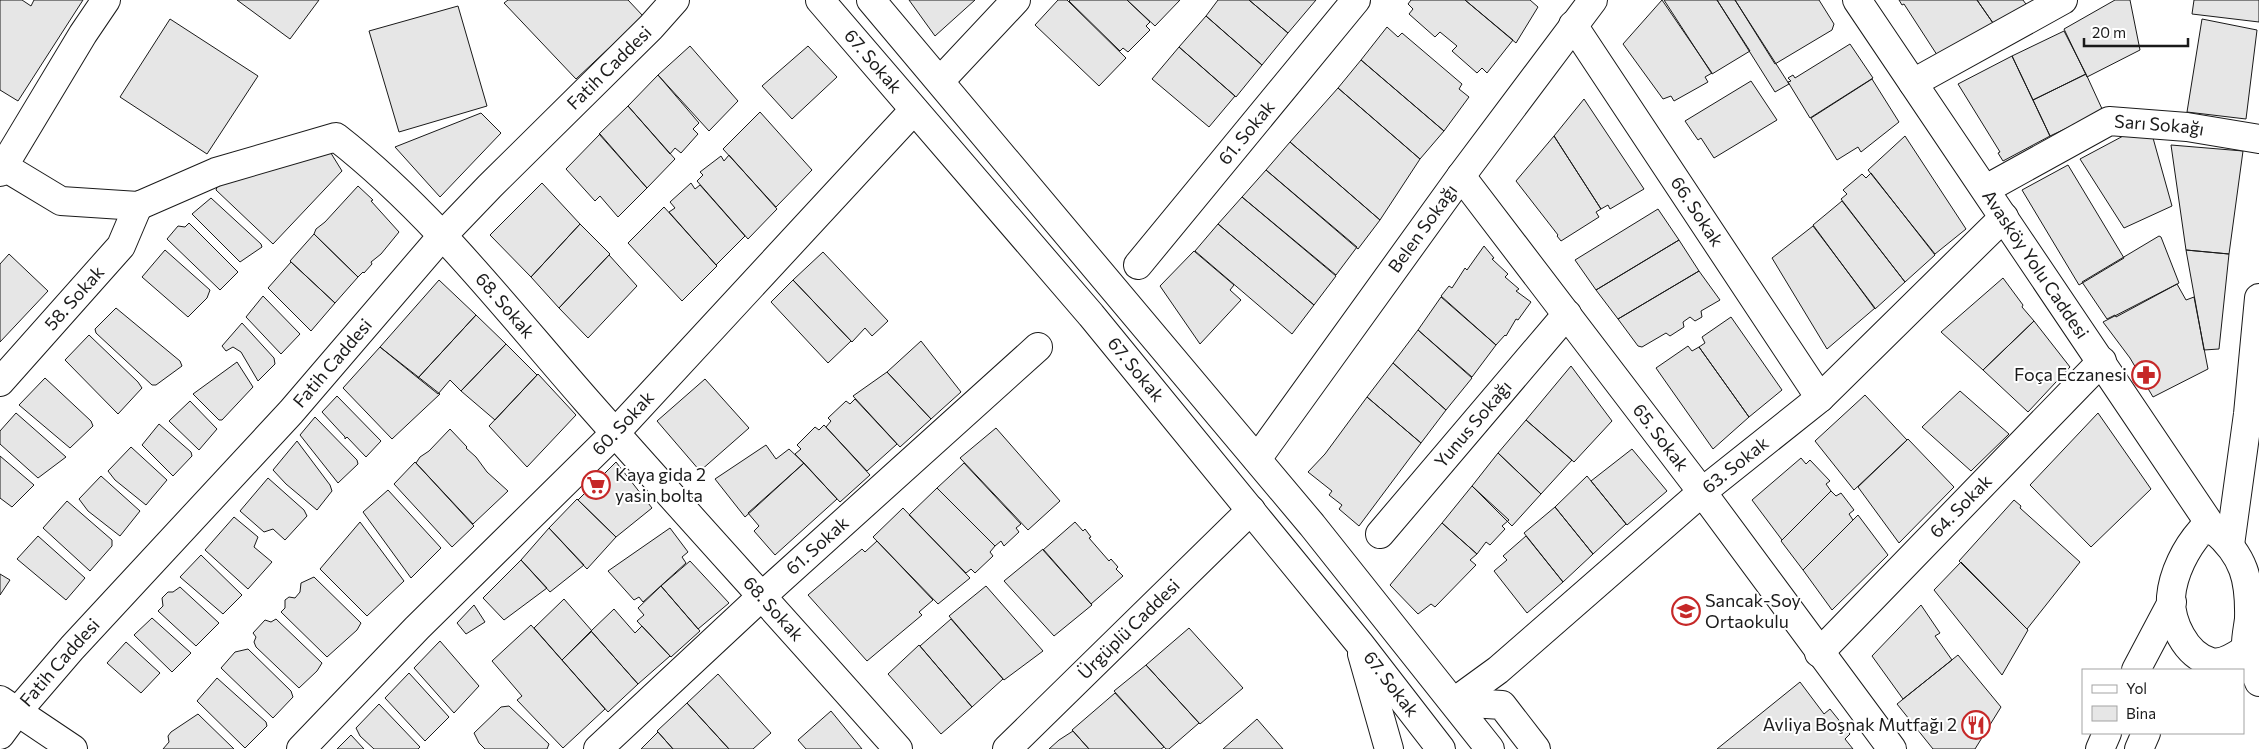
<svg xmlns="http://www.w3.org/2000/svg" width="2259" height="749" viewBox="0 0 2259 749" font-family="Commissioner,sans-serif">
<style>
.building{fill:#e6e6e6;stroke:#1a1a1a}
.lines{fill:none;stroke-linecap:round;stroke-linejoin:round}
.minor-casing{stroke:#1a1a1a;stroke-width:30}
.tertiary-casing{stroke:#1a1a1a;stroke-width:30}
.secondary-casing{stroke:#1a1a1a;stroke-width:30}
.primary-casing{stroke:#1a1a1a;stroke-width:30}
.minor{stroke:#fff;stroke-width:28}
.tertiary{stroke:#fff;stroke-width:28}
.secondary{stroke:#fff;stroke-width:28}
.primary{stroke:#fff;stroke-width:28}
.labels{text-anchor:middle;stroke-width:4;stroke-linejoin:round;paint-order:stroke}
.street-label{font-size:18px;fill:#1a1a1a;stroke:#fff}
.poi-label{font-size:18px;fill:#1a1a1a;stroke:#fff;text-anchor:end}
</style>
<rect width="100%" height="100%" fill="#fff"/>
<path class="building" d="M0,0H22L31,6L34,0H83L18,101L0,90Z
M237,0H319L290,39Z
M508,0H628L643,16L576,79L504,3Z
M909,0H975L935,36Z
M1058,0H1067L1126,58L1099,86L1035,25Z
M1070,0H1127L1150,22L1146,26L1150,30L1128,52L1123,48L1120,51L1069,1Z
M1127,0H1180L1155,26Z
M1218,0H1249L1288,33L1262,65L1206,16Z
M1249,0H1316L1288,33Z
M1411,0H1465L1513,40L1487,73L1482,68L1477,73L1452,51L1457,46L1440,32L1435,37L1409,14L1413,9L1408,4Z
M1465,0H1530L1538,7L1516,43Z
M1662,0L1712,73L1705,77L1708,82L1674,101L1671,96L1663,99L1623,44Z
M1664,0H1717L1750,51L1712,74Z
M1717,0H1735L1789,84L1775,92Z
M1735,0H1819L1834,24L1832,30L1775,64Z
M1899,0H1977L1993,23L1941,61L1904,4L1902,5Z
M1977,0H2023L2028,7L1993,23Z
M2115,0H2130L2140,50L2087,77L2064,29Z
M2194,0H2259V22L2192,14Z
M458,6L487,106L399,132L369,31Z
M1206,16L1262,65L1236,97L1179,47Z
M170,19L258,76L207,154L120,97Z
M2202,19L2257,30L2246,119L2187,112Z
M1387,27L1398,37L1402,33L1462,84L1459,89L1469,97L1444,131L1361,60Z
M2064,31L2086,74L2033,100L2012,56Z
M1850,44L1873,78L1810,118L1788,82L1791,81L1788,78L1793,75L1795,78Z
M690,46L738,101L709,131L658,75Z
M808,46L837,77L792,119L762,86Z
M1179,47L1235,96L1209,127L1152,79Z
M2012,56L2050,136L2003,161L1998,153L2000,152L1958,84Z
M1361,60L1444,131L1420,159L1338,88Z
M2086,74L2103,111L2050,136L2033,100Z
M658,75L699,123L693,129L698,134L681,153L675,148L670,154L628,106Z
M1872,79L1899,122L1861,152L1858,147L1837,160L1811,118Z
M1751,81L1777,120L1714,158L1701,138L1698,140L1685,121Z
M1338,88L1420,159L1380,220L1290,142Z
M1584,99L1644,189L1610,209L1608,205L1601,209L1554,136Z
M628,106L675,159L647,188L599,134Z
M760,112L812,170L776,207L723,149Z
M481,113L501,133L440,197L395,147Z
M600,134L647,188L618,217L600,196L595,201L566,169Z
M2125,135L2153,138L2172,206L2124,228L2080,159Z
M1554,136L1601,209L1596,212L1599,217L1561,241L1557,236L1558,235L1516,181Z
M1905,136L1966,229L1935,254L1868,170Z
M1290,142L1380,220L1358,249L1266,170Z
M2171,145L2243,151L2229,254L2186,250Z
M329,150L342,171L273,244L216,190L218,184Z
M729,155L777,209L748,239L697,181L703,175L700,172L721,156L724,161Z
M2068,165L2124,258L2079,285L2022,190Z
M1266,170L1357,247L1336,275L1242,197Z
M1871,173L1935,255L1905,282L1841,199L1847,194L1843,190L1862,174L1866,178Z
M542,183L580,224L531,277L490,235Z
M691,183L695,189L700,185L745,236L716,265L669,212L675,208L670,202Z
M358,186L373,200L371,201L399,232L381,254L371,262L372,264L364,273L363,272L358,277L314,234L316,229L325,222Z
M1242,197L1336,276L1314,305L1218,224Z
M211,198L261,244L262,247L240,262L192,214Z
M1842,201L1905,282L1875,309L1813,225Z
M664,207L717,266L682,301L628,243Z
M1658,209L1679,240L1596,290L1575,260Z
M189,223L238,272L220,290L167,239L178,226L185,227Z
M580,224L610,254L559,308L531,277Z
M1218,224L1314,305L1292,334L1195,251Z
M1813,226L1875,308L1827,349L1772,258Z
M314,234L358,277L335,303L290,261Z
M2159,236L2161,237L2179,283L2116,317L2115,315L2107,319L2082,282Z
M1679,240L1699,271L1618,319L1596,290Z
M1484,246L1494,258L1492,259L1508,274L1505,277L1519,289L1516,291L1531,302L1518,320L1516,319L1506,336L1505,335L1496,345L1441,296L1449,286L1452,288L1465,268L1467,270Z
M165,250L210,290L207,298L188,317L142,277Z
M2186,250L2229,254L2219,349L2204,350Z
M1194,251L1234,285L1230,290L1241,300L1200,344L1160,286Z
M823,252L888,321L872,336L865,328L852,342L793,280Z
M9,254L48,291L0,342V264Z
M609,255L637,286L588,338L559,308Z
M291,262L335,303L311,331L268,288Z
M1699,271L1720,300L1701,311L1702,317L1695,321L1690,317L1683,322L1684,327L1670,336L1666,333L1642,347L1638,346L1618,319Z
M2003,278L2023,305L2022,307L2034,321L1983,370L1941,332Z
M439,280L476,315L418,378L380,347Z
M793,280L851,341L828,363L771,302Z
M2177,284L2186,300L2194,297L2208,369L2153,397L2130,358L2103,322Z
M263,296L300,334L281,354L246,317Z
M1441,297L1496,345L1472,377L1418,330Z
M116,308L180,361L182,366L156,385H152L96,333L95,329Z
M476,315L506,344L461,391L450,380L438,394L418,378Z
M1731,317L1782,390L1749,417L1699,347L1705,343L1702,337Z
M2034,321L2070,367L2028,412L1983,370Z
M242,323L274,358L275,364L258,381L241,352L233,347L226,351L222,346Z
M1418,330L1472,378L1446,410L1393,363Z
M89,335L138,382L142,388L118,414L65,360Z
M921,341L961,392L931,419L887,372Z
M506,344L537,375L495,420L461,391Z
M1688,346L1692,351L1699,347L1749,417L1713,449L1656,368Z
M380,347L440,394L392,439L343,388Z
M237,362L253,387L222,420H219L193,394Z
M1393,363L1446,410L1421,443L1367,397Z
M1571,366L1612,421L1574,462L1526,420Z
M887,372L931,419L900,447L853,396Z
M538,374L576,415L527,467L489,426Z
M45,378L91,421L93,426L70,448L19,405Z
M705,379L749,428L700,471L657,421Z
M1960,391L2009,434L1971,471L1922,427Z
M1865,395L1907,440L1854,490L1815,441Z
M337,396L381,441L366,457L347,437L345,439V437L322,412Z
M1367,397L1421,443L1359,526L1339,509L1342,505L1329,495L1332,491L1308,472L1325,454Z
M855,399L897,444L867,471L826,427L831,421L828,418L846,401L850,404Z
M190,401L217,429L199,450L169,421Z
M16,413L66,457L38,478L0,444V431Z
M2098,413L2151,489L2091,547L2030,485Z
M315,417L357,460L358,464L338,483L300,435Z
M1526,420L1572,460L1541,494L1498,453Z
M159,424L191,452L192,456L173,476L142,445Z
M824,425L870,475L840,502L795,454L801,449L797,445L815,427L819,430Z
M996,428L1060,501L1028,530L960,458Z
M450,429L467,447L466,448L476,457L487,472L508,491L473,524L416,463L420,457L429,451Z
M1908,439L1954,487L1899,543L1858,487Z
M297,441L330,485L332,491L317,510L286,484L273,470Z
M766,445L776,459L789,449L804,463L745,517L715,479Z
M131,447L167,480L146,505L115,480L108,471Z
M1632,449L1667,491L1627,525L1591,481Z
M1498,453L1541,494L1512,526L1472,486Z
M0,456L34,485L12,507L0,498Z
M1801,458L1806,464L1810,460L1830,481L1826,484L1831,491L1782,540L1752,500Z
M415,462L474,526L452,547L394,484Z
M616,462L652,508L616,537L578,500Z
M804,463L837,499L775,555L754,531L759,526L748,513Z
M964,463L1021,524L1016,528L1019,532L1004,546L1001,541L995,546L937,488Z
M101,476L140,511L120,536L88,511L79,499Z
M1587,476L1626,524L1593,554L1555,507Z
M268,478L304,510L307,516L285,540L273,529L264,532L240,511Z
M1472,486L1509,520L1502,526L1505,529L1490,545L1486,542L1477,554L1442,523Z
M937,488L995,546L990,552L993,556L975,573L971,569L966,573L909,515Z
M388,490L441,548L411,578L363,512Z
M1831,491L1836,496L1841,493L1854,510L1849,514L1853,520L1803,570L1781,541Z
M577,499L616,537L587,569L549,528Z
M2014,500L2021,506L2020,508L2080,562L2027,629L1959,561Z
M67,501L112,540V546L90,571L43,528Z
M1555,507L1593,554L1563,582L1524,533Z
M903,508L970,578L938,604L873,537Z
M1858,515L1888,555L1832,610L1803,570Z
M234,517L258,537L254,547L272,562L248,589L205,550Z
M360,522L404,581L367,616L320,569Z
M1075,522L1083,531L1085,529L1091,537L1089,538L1109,561L1111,559L1118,567L1116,569L1123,576L1091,604L1043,550Z
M1442,523L1477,554L1470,560L1476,565L1435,607L1431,604L1418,614L1390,585Z
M549,528L584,565L550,592L521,560Z
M670,528L688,552L682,557L686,563L643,602L639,597L634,600L608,571Z
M38,536L85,578L66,600L17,559Z
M1526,536L1563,582L1527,613L1494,571L1507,560L1503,556Z
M877,541L933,600L919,612L922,615L867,661L808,595L862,549L865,552Z
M1043,549L1092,605L1054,636L1004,581Z
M201,555L242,595L223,614L180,577Z
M521,560L547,588L504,620L483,598Z
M690,561L729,603L698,629L661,586Z
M1961,562L2028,630L2002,675L1934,590Z
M0,574L10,580L0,595Z
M314,577L361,623L357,630L327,657L281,612L285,608V600L289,597L295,598L300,592L301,583Z
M661,586L700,631L671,657L637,621L644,615L638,608Z
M986,586L1043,651L1004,680L949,616Z
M180,587L219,623L196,646L158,611L163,606L162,598L168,592H173Z
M564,599L592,631L562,660L534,628Z
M474,605L485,622L466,634L457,623Z
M1921,605L1940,633L1935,636L1952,660L1903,699L1872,656Z
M614,609L635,633L642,626L670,656L638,684L591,631Z
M152,618L191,653L172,672L134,635Z
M276,619L322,663L317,671L299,688L256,647L254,642L256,637L253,633L265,620L271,622Z
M951,619L1003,679L972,707L920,646Z
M531,625L605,709L563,748L517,700L522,696L492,661Z
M1189,628L1243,688L1200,724L1146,665Z
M591,631L638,684L608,712L562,660Z
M440,641L479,686L454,713L414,668Z
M126,642L160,673L141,693L107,663Z
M919,645L972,707L941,734L888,674Z
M248,649L291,691L293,697L273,718L221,668L235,652Z
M1958,655L2001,707L1975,749H1933L1897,704Z
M1146,665L1199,723L1169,749H1166L1114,691Z
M409,673L449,717L425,741L385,698Z
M718,674L771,733L753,749H729L687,703Z
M217,678L266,722L267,726L245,748L197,701Z
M1800,682L1824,714L1830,709L1850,734L1845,739L1853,749H1717Z
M1115,693L1164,747L1161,749H1089L1072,730Z
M687,703L729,749H673L658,732L657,731Z
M379,704L420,747L418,749H374L360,736L356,728Z
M509,706L549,744L547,749H485L479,743L474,733L501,707Z
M831,711L862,749H806L798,740Z
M198,714L234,749H163L169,742L168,736L171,732Z
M1257,719L1283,749H1223Z
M1073,731L1089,749H1049L1059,740Z
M658,732L673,749H641Z
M351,735L364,749H337Z"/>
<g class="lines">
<defs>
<g id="minor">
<path id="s1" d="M1573,25L1820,398"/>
<path d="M940,81L1016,0"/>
<path d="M1913,83L2063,0"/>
<path id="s2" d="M3,166L61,201L138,206L216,172L336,137C431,211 507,310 586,400C689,517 795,632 898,749"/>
<path d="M0,172L83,34L106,0"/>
<path id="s3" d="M1461,176L1702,492L1892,749"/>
<path id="s4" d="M1986,189L2109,121L2187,127L2259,139"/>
<path id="s5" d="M1138,265L1356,0"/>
<path id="s6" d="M0,382L121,246L138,206"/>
<path id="s7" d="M1257,459L1461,176L1593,0"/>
<path id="s8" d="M1380,534L1567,314"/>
<path id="s9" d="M1819,653L2102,361"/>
<path d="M0,700L73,749"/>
<path id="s10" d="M1454,702L1498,670L1702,492L1820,398L2004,217"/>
<path id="s11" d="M301,749L417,628L615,433L914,110"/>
<path id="s12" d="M598,749L762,596L1038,347"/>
<path id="s13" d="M1007,749L1251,510"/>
</g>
<g id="tertiary">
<path id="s14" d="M0,735L17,712L72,648L291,412L442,236L490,186L651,27L675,0"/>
</g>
<path id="secondary" d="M2136,670L2172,602
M2100,749L2107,733
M2139,749L2146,733"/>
<g id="primary">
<path id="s15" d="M820,0L1091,315L1359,643L1441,749"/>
<path d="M871,0L1312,525L1490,749"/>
<path id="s16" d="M1857,0L2214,530C2244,556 2250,579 2249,619C2248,628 2245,640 2246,650C2248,660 2255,672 2259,682"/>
<path d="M2214,530L2201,531C2186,548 2173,573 2171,597C2170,621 2185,655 2211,662C2223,665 2237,655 2246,649"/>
<path d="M2230,545L2248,414L2259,298"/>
<path d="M1362,654L1389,749"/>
<path d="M1454,702L1502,705L1536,749"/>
</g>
</defs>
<use href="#minor" class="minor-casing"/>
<use href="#tertiary" class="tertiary-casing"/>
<use href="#secondary" class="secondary-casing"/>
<use href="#primary" class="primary-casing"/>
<use href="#minor" class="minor"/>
<use href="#tertiary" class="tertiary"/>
<use href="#secondary" class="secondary"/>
<use href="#primary" class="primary"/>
</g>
<defs>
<symbol id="pharmacy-ring" viewBox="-11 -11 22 22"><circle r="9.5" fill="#fff" stroke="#c62828" stroke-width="1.5"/><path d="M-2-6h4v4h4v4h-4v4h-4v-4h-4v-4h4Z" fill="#c62828"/></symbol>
<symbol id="supermarket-ring" viewBox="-11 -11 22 22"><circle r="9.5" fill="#fff" stroke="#c62828" stroke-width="1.5"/><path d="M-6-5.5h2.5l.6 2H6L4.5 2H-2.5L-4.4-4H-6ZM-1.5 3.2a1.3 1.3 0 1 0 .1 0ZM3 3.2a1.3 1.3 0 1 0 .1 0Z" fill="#c62828"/></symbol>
<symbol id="school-ring" viewBox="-11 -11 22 22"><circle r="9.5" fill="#fff" stroke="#c62828" stroke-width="1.5"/><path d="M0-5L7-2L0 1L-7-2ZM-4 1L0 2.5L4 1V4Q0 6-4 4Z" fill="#c62828"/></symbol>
<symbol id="restaurant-ring" viewBox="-11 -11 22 22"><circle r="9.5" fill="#fff" stroke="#c62828" stroke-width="1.5"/><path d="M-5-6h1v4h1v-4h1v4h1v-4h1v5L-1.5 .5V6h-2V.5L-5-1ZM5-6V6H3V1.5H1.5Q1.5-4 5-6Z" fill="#c62828"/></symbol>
</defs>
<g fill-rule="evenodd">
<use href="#pharmacy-ring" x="2130" y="359" width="32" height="32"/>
<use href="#supermarket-ring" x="580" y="469" width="32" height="32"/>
<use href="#school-ring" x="1670" y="595" width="32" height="32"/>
<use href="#restaurant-ring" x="1960" y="709" width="32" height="32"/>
</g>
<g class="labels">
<g class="street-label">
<text dy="6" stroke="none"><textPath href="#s15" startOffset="81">67. Sokak</textPath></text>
<text dy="6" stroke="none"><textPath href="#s14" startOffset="904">Fatih Caddesi</textPath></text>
<text dy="6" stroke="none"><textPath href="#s4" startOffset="191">Sarı Sokağı</textPath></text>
<text dy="6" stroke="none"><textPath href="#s5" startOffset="171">61. Sokak</textPath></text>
<text dy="6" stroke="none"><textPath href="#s1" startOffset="224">66. Sokak</textPath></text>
<text dy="6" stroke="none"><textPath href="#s7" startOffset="284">Belen Sokağı</textPath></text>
<text dy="6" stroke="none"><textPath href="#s16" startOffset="319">Avasköy Yolu Caddesi</textPath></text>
<text dy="6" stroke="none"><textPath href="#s6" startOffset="112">58. Sokak</textPath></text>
<text dy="6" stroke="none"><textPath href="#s2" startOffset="594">68. Sokak</textPath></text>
<text dy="6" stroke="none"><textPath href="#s14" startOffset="499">Fatih Caddesi</textPath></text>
<text dy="6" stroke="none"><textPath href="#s15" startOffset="486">67. Sokak</textPath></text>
<text dy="6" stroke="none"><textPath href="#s11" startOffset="458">60. Sokak</textPath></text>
<text dy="6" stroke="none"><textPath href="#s8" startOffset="144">Yunus Sokağı</textPath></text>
<text dy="6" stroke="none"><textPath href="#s3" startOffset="329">65. Sokak</textPath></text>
<text dy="6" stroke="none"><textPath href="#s10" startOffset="368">63. Sokak</textPath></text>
<text dy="6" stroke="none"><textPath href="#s9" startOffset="204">64. Sokak</textPath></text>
<text dy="6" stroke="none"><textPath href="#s12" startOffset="299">61. Sokak</textPath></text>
<text dy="6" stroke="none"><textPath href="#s2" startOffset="999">68. Sokak</textPath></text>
<text dy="6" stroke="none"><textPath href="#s13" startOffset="171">Ürgüplü Caddesi</textPath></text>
<text dy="6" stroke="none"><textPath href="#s14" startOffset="94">Fatih Caddesi</textPath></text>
<text dy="6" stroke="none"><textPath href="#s15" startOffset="891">67. Sokak</textPath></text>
</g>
<g class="poi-label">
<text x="2127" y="381">Foça Eczanesi</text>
<text x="615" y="481" text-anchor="start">Kaya gida 2<tspan x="615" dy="21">yasin bolta</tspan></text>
<text x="1705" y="607" text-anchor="start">Sancak-Soy<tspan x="1705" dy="21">Ortaokulu</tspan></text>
<text x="1957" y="731">Avliya Boşnak Mutfağı 2</text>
</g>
</g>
<rect x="2082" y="669" width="162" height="65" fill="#ffffff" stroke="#a3a3a3"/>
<rect x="2092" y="685" width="25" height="8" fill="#ffffff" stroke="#a3a3a3"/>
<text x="2126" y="694" font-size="15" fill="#1a1a1a">Yol</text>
<rect x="2092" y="706" width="25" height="15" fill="#e6e6e6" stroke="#a3a3a3"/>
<text x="2126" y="719" font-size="15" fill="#1a1a1a">Bina</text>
<path d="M2084 38v8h104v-8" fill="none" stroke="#1a1a1a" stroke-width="2.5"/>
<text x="2092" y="38" font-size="15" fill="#1a1a1a" stroke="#ffffff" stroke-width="4" paint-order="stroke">20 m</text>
</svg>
